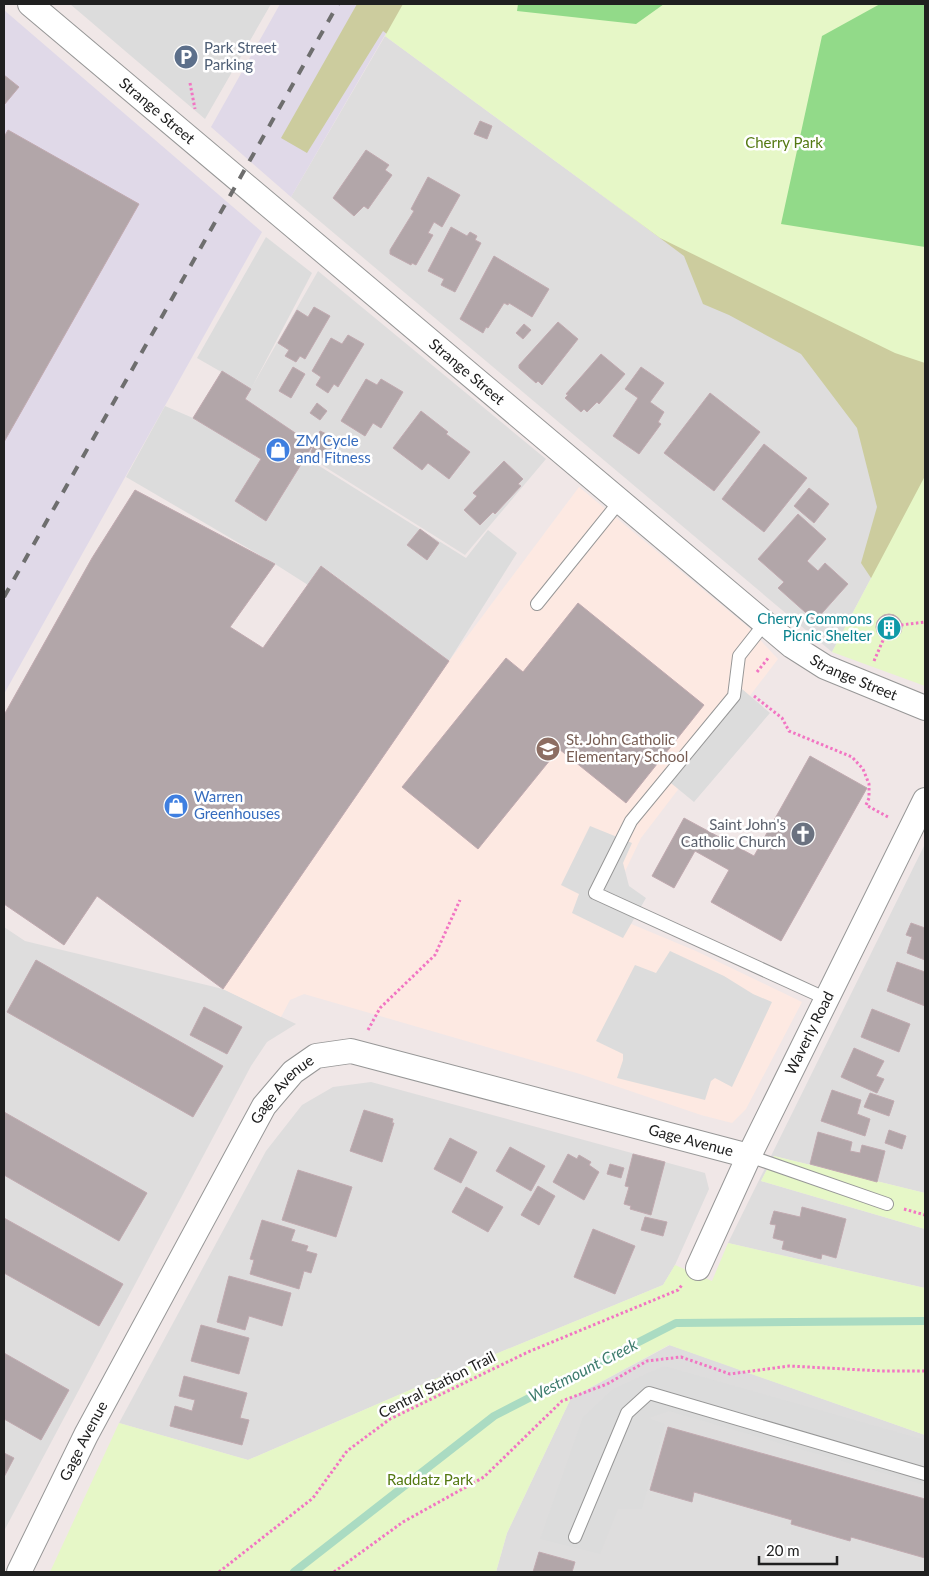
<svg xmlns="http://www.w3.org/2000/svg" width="929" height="1576" viewBox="0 0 929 1576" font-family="Lato,sans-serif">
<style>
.residential{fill:#dedddd}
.industrial{fill:#e0d9e8}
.education{fill:#fde9e2}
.forest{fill:#cccc9e}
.park{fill:#e6f7c7}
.pitch{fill:#92da89}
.parking{fill:#dcdcdc}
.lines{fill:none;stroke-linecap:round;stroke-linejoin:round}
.stream{stroke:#aadbc2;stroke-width:8}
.building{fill:#b2a6a9;stroke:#c1aab0}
.lane-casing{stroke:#979797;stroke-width:14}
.street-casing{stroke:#979797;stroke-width:26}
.path{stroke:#f275c3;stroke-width:3;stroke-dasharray:2.5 2.5;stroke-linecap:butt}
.lane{stroke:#fff;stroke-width:12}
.street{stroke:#fff;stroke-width:24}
.rail{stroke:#6e6e6e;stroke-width:4;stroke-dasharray:10 10;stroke-linecap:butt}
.labels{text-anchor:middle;stroke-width:5;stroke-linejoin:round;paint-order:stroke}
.service-label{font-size:15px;fill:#4e5e75;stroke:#fff;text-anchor:start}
.street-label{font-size:15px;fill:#202020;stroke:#fff}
.park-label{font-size:15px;fill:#547912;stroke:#fff}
.shop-label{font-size:15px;fill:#366cbe;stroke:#fff;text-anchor:start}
.culture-label{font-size:15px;fill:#0d838f;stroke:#fff;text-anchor:end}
.education-label{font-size:15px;fill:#785e54;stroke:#fff;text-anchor:start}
.worship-label{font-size:15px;fill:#5b616d;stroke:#fff;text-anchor:end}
.water-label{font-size:16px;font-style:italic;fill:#3e7c6e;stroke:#fff}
</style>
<rect width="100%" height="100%" fill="#f0e7e7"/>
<path class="residential" d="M385,36L660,238L895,353L925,476L832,652L291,197Z
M318,271L546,459L465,555L306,455L313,445L245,399Z
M925,844V1193L774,1156L761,1181L925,1229V1288L728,1243Z
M4,927L25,941L223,989L296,1024L267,1042L251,1066L4,1531Z
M371,1082L705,1173L709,1189L675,1265L663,1285L440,1377L248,1460L119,1423L266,1151L302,1105L333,1087Z
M670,1345L925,1435V1572H496L507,1533L571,1398Z"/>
<path class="industrial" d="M280,4H403L291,197L211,127Z
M4,10L262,232L4,694Z"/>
<path class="education" d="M579,487L748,627L778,659L641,838L605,913L696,951L802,1002L746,1109L732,1123L701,1115L580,1074L304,994L290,1000L281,1017L223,989L449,661Z"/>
<path class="forest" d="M357,4H432L925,311V507L879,590L861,563L877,507L857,428L801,354L729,315L703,304L684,256L383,31L307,153L281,138Z"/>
<path class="park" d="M403,4H925V363L895,353L660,238L385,36Z
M925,476V686L832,652Z
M774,1156L925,1193V1229L761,1181Z
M728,1243L925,1288V1435L669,1345L571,1398L507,1533L496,1572H50L119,1423L248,1460L440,1377L663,1285L675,1265L712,1281Z"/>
<path class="pitch" d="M518,4H664L636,24L517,11Z
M880,4H925V247L781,224L822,36Z"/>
<path class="parking" d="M70,4H271L205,119Z
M266,237L312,273L251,389L197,358Z
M165,406L193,418L261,459L235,501L266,521L305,457L466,558L488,530L517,553L449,661L322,566L308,585L275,564L126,477Z
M742,689L770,713L694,802L666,779Z
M590,826L632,843L623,863L629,886L646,898L623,938L572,913L579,894L561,885Z
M670,951L724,976L753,994L772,1002L732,1087L715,1078L711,1081L705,1100L617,1078L623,1060V1054L596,1041L635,965L656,973Z
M664,1366L925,1440V1485L669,1411L648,1418L665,1424L642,1509H618L600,1554L540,1539L583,1417L613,1389Z"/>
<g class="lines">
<path class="stream" d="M294,1572L494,1416L676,1323L925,1321"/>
</g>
<path class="building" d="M4,75L19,87L4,105Z
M480,121L492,126L487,139L474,134Z
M8,130L139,204L4,442V137Z
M366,150L389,165L385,170L392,175L368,209L364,206L354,216L333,198Z
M428,177L460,195L442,227L434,222L428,233L433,235L416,265L412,263L411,265L390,254V250L414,211L411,209Z
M451,227L467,236L470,232L477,236L475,240L481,243L455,292L441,285L444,279L428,271Z
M494,256L549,289L532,317L509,303L508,305L504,303L488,328L486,327L483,333L460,319Z
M314,307L330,316L305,359L300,356L296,362L285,356L289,350L278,343L297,310L308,317Z
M558,322L578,339L542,385L538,381L536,383L519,368V365Z
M524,324L531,330L523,339L516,333Z
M348,335L364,344L338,387L334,384L328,393L316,385L321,377L312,371L331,338L342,344Z
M601,354L625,374L599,404L597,402L587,412L584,409L581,412L565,398L568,395L566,394Z
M293,367L305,374L291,398L279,391Z
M641,367L664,383L650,402L664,412L658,422L661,424L639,454L613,436L638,398L625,389Z
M222,371L251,389L245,399L313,445L266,521L235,501L261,459L193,418Z
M366,379L377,385L381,379L403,392L381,428L373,423L365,436L341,421Z
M710,393L760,432L714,491L664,453Z
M317,403L327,411L320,420L310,413Z
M421,411L448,432L446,434L470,452L449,479L428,463L422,470L393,448Z
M320,431L335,438L326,459L311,452Z
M764,444L807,478L764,532L722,499Z
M504,461L523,479L518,484L521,486L495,514L493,512L480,525L464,510L477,496L473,493Z
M809,488L829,504L814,523L794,506Z
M135,490L275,564L230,627L263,648L321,566L449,661L223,989L97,896L64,945L4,904V715L92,558Z
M798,514L826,539L807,561L818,571L825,563L848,584L815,621L778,588L784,582L758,559Z
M420,529L439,543L427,560L407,545Z
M578,603L704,705L626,803L559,749L478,849L402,787L506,658L523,672Z
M876 627a13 13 0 1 1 26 0a13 13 0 1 1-26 0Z
M810,756L867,788L781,941L711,902L729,870L695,851L674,888L652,876L684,818L754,856Z
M911,923L925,928V960L907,953L912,937L906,935Z
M36,960L223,1066L193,1117L7,1012Z
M897,962L925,972V1006L887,991Z
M204,1007L242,1027L227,1054L190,1035Z
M872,1009L910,1024L899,1052L861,1037Z
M854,1048L884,1061L876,1076L884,1079L877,1093L841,1077Z
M832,1090L861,1100L857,1114L870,1119L865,1136L821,1121Z
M870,1093L894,1101L889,1116L864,1107Z
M364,1110L393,1119L392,1123H394L382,1162L350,1151Z
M4,1112L147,1193L119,1241L4,1175Z
M889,1130L906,1136L902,1149L885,1143Z
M818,1132L852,1142L850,1151L860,1153L862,1145L885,1151L877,1182L810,1164Z
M450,1138L477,1152L461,1183L434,1169Z
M510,1147L545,1166L531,1191L496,1171Z
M568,1154L577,1159L579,1155L591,1162L589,1165L599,1172L584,1200L553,1182Z
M633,1154L665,1162L651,1215L630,1209L631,1206L624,1204L629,1187L625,1186Z
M610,1164L624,1168L621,1178L607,1174Z
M298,1170L352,1187L336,1237L282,1220Z
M538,1186L555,1196L539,1225L521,1215Z
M466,1187L503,1207L488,1232L452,1212Z
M802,1207L846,1219L836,1258L822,1254L821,1259L782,1249L784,1241L773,1238L776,1225L770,1224L774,1211L800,1217Z
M645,1217L667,1222L663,1236L641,1230Z
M4,1218L123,1284L99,1326L4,1273Z
M262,1220L295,1230L291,1241L308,1246L306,1251L317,1254L311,1273L304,1271L299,1289L250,1274L254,1260L250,1259Z
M593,1229L635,1246L615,1294L574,1277Z
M229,1276L291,1293L282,1326L249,1316L245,1330L217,1322Z
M201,1325L249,1338L239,1374L191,1361Z
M4,1353L69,1390L41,1440L4,1419Z
M184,1376L247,1393L240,1418L249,1420L242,1445L170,1426L175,1406L192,1411L195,1400L179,1396Z
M668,1427L925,1499V1558L851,1537L850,1541L791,1524L792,1520L694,1492L692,1502L650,1490Z
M4,1453L14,1458L4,1477Z
M539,1552L575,1562L572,1572H533Z"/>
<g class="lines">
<defs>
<path id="lane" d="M537,604L620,501
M765,623L739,656L734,696L631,821L595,893L827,999
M749,1156L887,1204
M575,1537L627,1413L649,1393L925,1474"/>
<g id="street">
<path id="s1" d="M30,4L792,646L825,667L925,708"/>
<path id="s2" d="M698,1268L749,1156L925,800"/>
<path id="s3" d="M19,1572L86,1435L264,1106L293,1072L316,1056L351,1051L749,1156"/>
</g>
</defs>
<use href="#lane" class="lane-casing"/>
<use href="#street" class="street-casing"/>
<path class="path" d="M190,83L195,109
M901,625L925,622
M874,661L884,638
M757,672L769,657
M754,696L782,718L789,731L852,757L863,769L869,784V798L866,805L888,817
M368,1030L380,1008L435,955L460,900
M904,1209L925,1215
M219,1572L313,1498L347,1451L390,1419L528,1352L678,1290L682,1285
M334,1572L403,1522L484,1477L562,1401L607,1384L647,1361L681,1357L730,1374L789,1366L882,1371H925"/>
<use href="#lane" class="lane"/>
<use href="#street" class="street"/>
<path class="rail" d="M4,597L338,4"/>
</g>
<defs>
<symbol id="parking-disc" viewBox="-11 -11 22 22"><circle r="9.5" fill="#5c6f8a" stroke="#fff"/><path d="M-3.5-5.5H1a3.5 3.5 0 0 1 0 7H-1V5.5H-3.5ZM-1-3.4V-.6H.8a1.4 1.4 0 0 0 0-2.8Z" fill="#fff"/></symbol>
<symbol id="shop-disc" viewBox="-11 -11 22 22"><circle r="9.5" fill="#3f7fe0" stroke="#fff"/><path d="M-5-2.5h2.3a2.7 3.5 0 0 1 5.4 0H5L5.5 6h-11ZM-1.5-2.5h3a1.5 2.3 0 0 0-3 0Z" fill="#fff"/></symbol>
<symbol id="building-disc" viewBox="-11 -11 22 22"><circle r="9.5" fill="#0f9aa8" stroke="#fff"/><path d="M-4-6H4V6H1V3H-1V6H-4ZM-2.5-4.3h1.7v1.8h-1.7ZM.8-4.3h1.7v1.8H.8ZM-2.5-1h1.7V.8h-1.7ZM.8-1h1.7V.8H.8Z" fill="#fff"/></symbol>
<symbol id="school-disc" viewBox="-11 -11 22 22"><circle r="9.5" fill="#8d6e63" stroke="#fff"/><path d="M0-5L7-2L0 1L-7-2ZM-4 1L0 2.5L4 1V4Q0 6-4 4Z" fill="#fff"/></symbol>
<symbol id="church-disc" viewBox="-11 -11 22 22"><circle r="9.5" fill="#6b7280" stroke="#fff"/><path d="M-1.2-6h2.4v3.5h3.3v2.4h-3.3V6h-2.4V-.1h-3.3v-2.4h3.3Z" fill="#fff"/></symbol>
</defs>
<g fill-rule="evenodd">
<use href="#parking-disc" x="172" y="43" width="28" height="28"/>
<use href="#shop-disc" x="264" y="436" width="28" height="28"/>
<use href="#building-disc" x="875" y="614" width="28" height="28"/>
<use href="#school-disc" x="534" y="735" width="28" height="28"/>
<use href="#shop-disc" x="162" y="792" width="28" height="28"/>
<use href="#church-disc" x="789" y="820" width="28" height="28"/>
</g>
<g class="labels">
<g class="service-label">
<text x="204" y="53">Park Street<tspan x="204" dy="17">Parking</tspan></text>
</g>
<g class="street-label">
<text dy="5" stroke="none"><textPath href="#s1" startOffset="166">Strange Street</textPath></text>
<text dy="5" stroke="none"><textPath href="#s1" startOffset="571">Strange Street</textPath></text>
<text dy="5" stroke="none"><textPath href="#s1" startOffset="1066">Strange Street</textPath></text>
<text dy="5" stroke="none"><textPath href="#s2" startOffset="260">Waverly Road</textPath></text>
<text dy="5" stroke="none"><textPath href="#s3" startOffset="551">Gage Avenue</textPath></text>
<text dy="5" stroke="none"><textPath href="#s3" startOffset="986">Gage Avenue</textPath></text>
<text transform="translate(437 1385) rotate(-27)" y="5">Central Station Trail</text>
<text dy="5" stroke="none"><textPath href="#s3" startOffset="146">Gage Avenue</textPath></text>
</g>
<g class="park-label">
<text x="784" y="148">Cherry Park</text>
<text x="430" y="1485">Raddatz Park</text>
</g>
<g class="shop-label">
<text x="296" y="446">ZM Cycle<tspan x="296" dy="17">and Fitness</tspan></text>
<text x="194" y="802">Warren<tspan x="194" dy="17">Greenhouses</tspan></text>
</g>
<g class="culture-label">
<text x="872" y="624">Cherry Commons<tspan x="872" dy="17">Picnic Shelter</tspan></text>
</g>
<g class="education-label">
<text x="566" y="745">St. John Catholic<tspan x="566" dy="17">Elementary School</tspan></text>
</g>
<g class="worship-label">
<text x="786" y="830">Saint John's<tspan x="786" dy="17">Catholic Church</tspan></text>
</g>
<g class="water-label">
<text transform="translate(583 1370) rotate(-27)" y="6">Westmount Creek</text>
</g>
</g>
<rect width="929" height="1576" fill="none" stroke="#202020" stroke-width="10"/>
<path d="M759 1556v8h78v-8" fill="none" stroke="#202020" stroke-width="2.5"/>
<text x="766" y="1556" font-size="15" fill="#202020" stroke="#ffffff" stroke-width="4" paint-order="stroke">20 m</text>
</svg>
